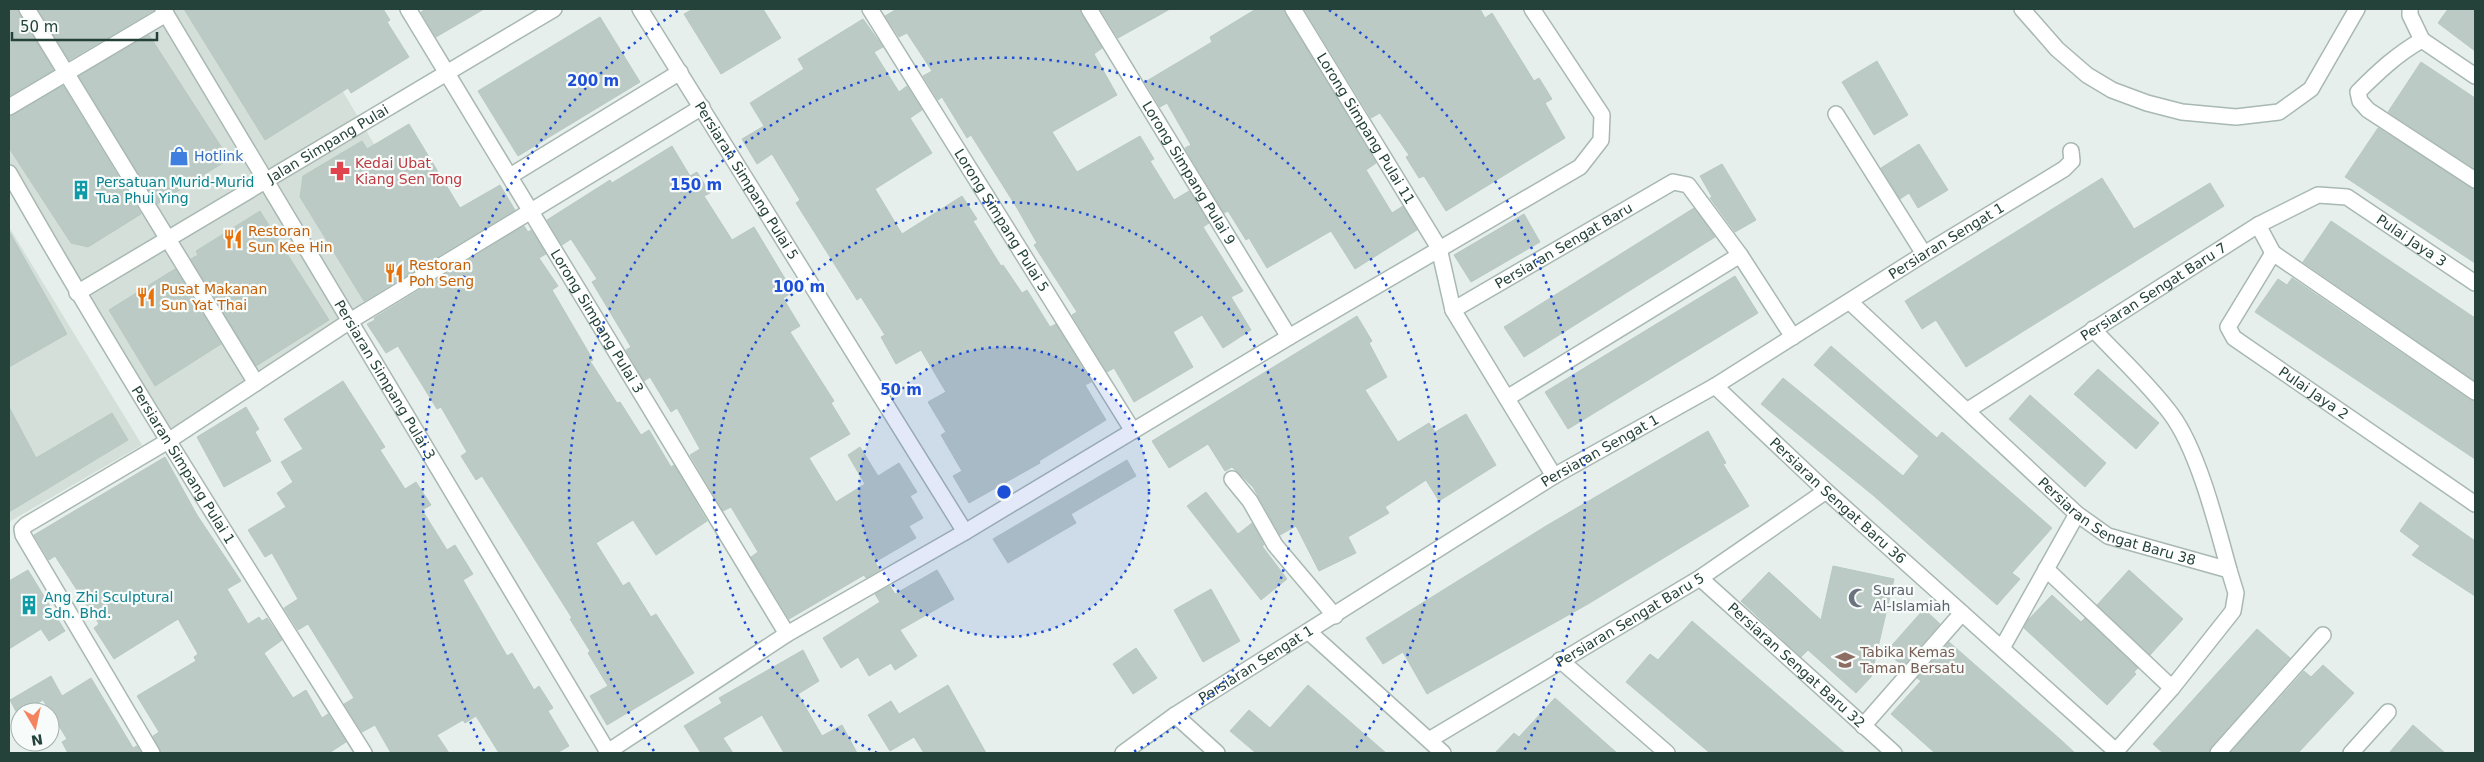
<svg xmlns="http://www.w3.org/2000/svg" width="2484" height="762" viewBox="0 0 2484 762" font-family="'DejaVu Sans',sans-serif">
<style>
.built{fill:#d4dfda}
.building{fill:#bbcac4;stroke:#b8c9c2}
.lines{fill:none;stroke-linecap:round;stroke-linejoin:round}
.minor-casing{stroke:#a8b8b2;stroke-width:18}
.minor{stroke:#fff;stroke-width:15}
.ring{fill:none;stroke:#1d4ed8;stroke-width:2.5;stroke-dasharray:2.5 5}
.labels{text-anchor:middle;stroke-width:4.5;stroke-linejoin:round;paint-order:stroke}
.street-label{font-size:14px;fill:#24423a;stroke:#f7fbf9}
.shop-label{font-size:14px;fill:#366cbe;stroke:#f7fbf9;text-anchor:start}
.health-label{font-size:14px;fill:#be3a42;stroke:#f7fbf9;text-anchor:start}
.culture-label{font-size:14px;fill:#0d838f;stroke:#f7fbf9;text-anchor:start}
.food-label{font-size:14px;fill:#c56008;stroke:#f7fbf9;text-anchor:start}
.worship-label{font-size:14px;fill:#5b616d;stroke:#f7fbf9;text-anchor:start}
.education-label{font-size:14px;fill:#785e54;stroke:#f7fbf9;text-anchor:start}
.centre{fill:#1d4ed8;stroke:#f7fbf9;stroke-width:2.5}
.ring-label{font-size:15px;text-anchor:middle;font-weight:bold;fill:#1d4ed8;stroke:#f7fbf9;stroke-width:4.5;stroke-linejoin:round;paint-order:stroke}
</style>
<rect width="100%" height="100%" fill="#e6efeb"/>
<path class="built" d="M9,9H294L444,262L168,442L9,175Z
M9,227L142,445L9,522Z"/>
<path class="building" d="M9,9H18L53,70L9,96Z
M38,9H154V10L69,60Z
M184,9H383L390,20L387,22L409,57L351,93L348,88L265,140Z
M426,9H484L436,37L421,12Z
M693,9H763L781,38L721,74L684,14Z
M897,9H1080L1102,48L1094,54L1117,95L1052,132L1077,172L1140,136L1154,159L1150,161L1174,200L1189,191L1209,223L1203,227L1243,291L1231,297L1251,330L1223,348L1202,315L1173,332L1193,367L1134,402L1114,368L1107,372L1072,315L1077,312L1034,245L1037,243L1017,208L971,135L967,138L942,97L938,100L923,76L932,71L907,33L899,37L885,16Z
M1100,9H1170L1118,38Z
M1256,9H1284L1376,163L1366,170L1392,213L1403,206L1417,230L1355,269L1331,231L1267,268L1249,238L1246,240L1228,211L1224,213L1185,148L1191,145L1167,103L1160,107L1145,82L1212,42L1210,37Z
M1304,9H1480L1485,18L1492,13L1534,81L1539,78L1552,99L1545,103L1565,138L1446,211L1424,176L1419,178L1406,157L1409,155L1380,113L1371,118Z
M2448,9H2475V51L2438,23Z
M600,17L640,82L518,156L478,91Z
M863,19L883,47L874,52L899,92L907,86L922,110L910,118L932,153L875,189L902,234L962,196L977,219L973,221L1001,266L1003,265L1022,293L1027,290L1050,327L1056,324L1091,382L1085,385L1106,420L1039,461L1040,463L969,503L953,476L962,471L941,435L946,432L928,402L946,392L921,350L896,364L881,337L885,335L861,297L857,300L796,203L800,200L772,154L757,164L742,139L764,126L750,103L804,69L798,59Z
M149,35L229,159L157,204L79,76Z
M1877,61L1908,115L1874,135L1842,82Z
M2421,62L2475,98V169L2388,112Z
M63,86L141,214L88,247L71,243L9,148V116Z
M409,124L460,208L500,185L515,210L364,301L300,197L303,176L362,141L367,149Z
M2378,128L2475,189V263L2345,177Z
M1919,144L1948,190L1918,208L1909,193L1900,199L1881,168Z
M672,146L690,176L697,172L710,193L704,196L732,240L754,227L793,292L783,298L800,326L790,332L834,401L831,403L850,434L809,458L836,502L865,484L848,455L860,447L878,476L899,463L917,492L910,496L923,518L909,526L916,538L875,562L880,570L866,578L864,575L789,619L751,557L758,552L731,507L723,511L690,455L700,449L677,408L671,412L650,377L644,381L626,350L631,347L592,282L597,279L571,239L562,245L547,220L610,180L612,183Z
M1722,164L1756,220L1735,232L1710,198L1712,197L1700,176Z
M2102,178L2134,229L2210,183L2224,206L1966,367L1936,320L1922,329L1905,301Z
M1694,208L1715,237L1524,357L1504,327Z
M260,211L329,320L256,366L191,259L198,255L196,251Z
M1524,214L1540,242L1471,282L1454,255Z
M2331,221L2475,318V381L2303,262Z
M524,226L528,232L531,230L546,254L539,258L558,286L552,290L593,360L590,361L617,403L620,402L641,435L649,430L671,467L674,465L707,521L656,555L633,520L596,543L623,586L629,582L651,617L656,614L694,673L607,725L590,696L608,686L588,653L590,651L570,619L572,618L482,476L476,480L461,456L467,452L441,407L437,409L398,346L386,353L367,324L375,320L374,318Z
M9,231L67,334L9,367Z
M175,269L221,344L155,386L109,310Z
M1735,276L1758,313L1568,429L1545,392Z
M2292,278L2470,400L2475,401V459L2255,312L2278,279L2287,285Z
M1357,316L1372,341L1369,343L1387,377L1365,390L1398,442L1429,423L1435,432L1466,414L1496,465L1439,501L1426,480L1385,507L1389,513L1348,537L1356,553L1319,571L1296,526L1280,535L1253,487L1232,467L1225,471L1208,444L1169,468L1152,441Z
M1831,346L1937,438L1942,432L2052,528L2012,573L2020,579L1997,605L1874,496L1761,404L1783,378L1903,476L1919,456L1814,365Z
M2098,369L2159,423L2136,449L2074,394Z
M343,381L385,447L380,450L405,489L416,482L431,505L422,510L447,550L455,545L473,574L463,580L507,656L512,653L534,690L539,686L553,708L548,711L569,746L557,753H499L476,716L465,723L463,720L437,735L449,753H391L375,725L362,732L344,704L354,698L308,624L298,630L284,608L298,599L272,553L265,557L248,530L286,507L277,493L293,482L281,462L303,449L284,419Z
M2030,395L2106,463L2085,487L2009,419Z
M9,407L36,458L112,413L128,440L9,512Z
M246,407L259,429L255,432L271,461L224,487L197,437Z
M1708,431L1726,463L1723,464L1749,506L1588,604L1427,694L1403,652L1383,664L1366,638L1546,526Z
M165,457L197,515L241,581L227,589L248,624L259,617L262,621L267,618L282,640L264,653L293,698L306,690L322,718L328,714L346,742L329,753H161L153,736L159,732L137,696L196,661L194,657L198,654L178,619L114,659L94,628L99,624L55,556L49,560L34,535Z
M1127,460L1136,476L1071,514L1076,523L1008,563L993,539Z
M1206,492L1238,534L1252,523L1264,545L1262,546L1287,579L1261,600L1187,506Z
M2420,502L2475,541V596L2412,555L2420,546L2400,531Z
M1833,566L1894,579L1871,677L1856,693L1808,650L1801,657L1741,601L1769,572L1821,620Z
M28,570L65,631L49,641L41,629L9,649V581Z
M937,570L954,599L900,630L917,656L895,670L891,663L869,676L858,657L841,668L823,638L880,602L875,594L890,586L895,594Z
M2129,570L2183,619L2150,655L2097,605Z
M1211,589L1240,641L1203,662L1174,610Z
M2052,595L2081,622L2085,618L2138,668L2134,672L2136,674L2107,705L2024,628L2028,620Z
M1924,609L1940,624L1903,666L1886,652Z
M1692,621L1845,753H1710L1626,682L1650,654L1658,660Z
M2257,629L2290,658L2211,747L2209,753H2163L2153,744Z
M1949,642L2061,740L2075,753H1935L1891,714L1921,681L1917,678Z
M1136,648L1157,678L1133,694L1113,664Z
M803,650L819,681L798,694L822,736L842,725L857,753H784L762,715L723,738L733,753H701L684,726L722,703L719,698Z
M2323,665L2354,693L2298,753H2230L2304,671L2311,677Z
M51,676L62,696L91,678L133,748L137,746L141,753H68L62,742L67,739L43,700L18,715L10,700Z
M948,685L986,753H924L914,737L890,751L868,715L891,701L899,714Z
M1308,685L1386,753H1256L1230,731L1249,710L1270,728Z
M1555,698L1617,753H1495L1514,733L1519,737Z
M2413,725L2445,753H2389Z"/>
<g class="lines">
<defs>
<g id="minor">
<path d="M27,9L256,383"/>
<path id="s1" d="M163,9L608,752"/>
<path id="s2" d="M408,9L787,634"/>
<path id="s3" d="M640,9L965,532"/>
<path id="s4" d="M870,9L1133,431"/>
<path id="s5" d="M1089,9L1289,337"/>
<path id="s6" d="M1293,9L1439,248L1453,310L1554,476"/>
<path d="M2022,9L2057,49L2087,75L2112,90L2147,103L2182,112L2236,117L2279,112L2311,89L2357,9"/>
<path d="M2410,9V15L2422,40C2397,54 2378,72 2358,92L2360,101L2368,110L2475,180"/>
<path d="M2422,40L2475,76"/>
<path d="M9,107L166,14"/>
<path d="M1836,114L1924,254"/>
<path id="s7" d="M9,173C121,370 243,561 364,753"/>
<path d="M510,176L680,72"/>
<path d="M2258,225L2273,253L2475,392"/>
<path id="s8" d="M2273,253L2228,327L2234,338L2475,504"/>
<path id="s9" d="M77,293L554,9"/>
<path id="s10" d="M1850,302L2077,514L2108,536L2229,570L2236,593L2233,611L2172,688L2116,751"/>
<path id="s11" d="M1453,310L1673,182L1688,185L1740,255L1793,337"/>
<path d="M2093,329C2118,356 2149,384 2171,414C2198,450 2217,526 2229,570"/>
<path id="s12" d="M1715,386L1826,491L2118,753"/>
<path d="M1507,398L1740,255"/>
<path id="s13" d="M1968,410L2258,225L2318,195L2347,197L2475,283"/>
<path d="M1232,479L1250,501L1275,545L1335,616"/>
<path d="M2046,569L2172,688"/>
<path id="s14" d="M1700,578L1894,753"/>
<path d="M1309,632L1443,753"/>
<path d="M2002,648L2077,514"/>
<path d="M1560,660L1667,753"/>
<path d="M1175,715L1217,753"/>
<path d="M1863,726L1962,613"/>
<path id="s15" d="M1429,740L1700,578L1826,491"/>
<path d="M152,753L23,535L22,529L26,525L168,441L350,321L702,107"/>
<path d="M606,753L787,634L965,532L1289,337L1580,167L1601,140L1602,115L1532,9"/>
<path id="s16" d="M1123,753L1175,715L1554,476L1715,386L1924,254L2064,169L2072,161L2071,151"/>
<path d="M2218,753L2323,635"/>
<path d="M2351,753L2388,712"/>
</g>
</defs>
<use href="#minor" class="minor-casing"/>
<use href="#minor" class="minor"/>
</g>
<circle cx="1004" cy="492" r="145" fill="#1d4ed8" fill-opacity=".12"/>
<g class="ring">
<circle cx="1004" cy="492" r="145"/>
<path d="M877 753A290 290 0 1 1 1131 753"/>
<path d="M654 751A435 435 0 1 1 1354 751"/>
<path d="M484 751A581 581 0 0 1 679 10M1329 10A581 581 0 0 1 1524 751"/>
</g>
<defs>
<symbol id="shop-bare" viewBox="-9 -9 18 18"><path d="M-5-2.5h2.3a2.7 3.5 0 0 1 5.4 0H5L5.5 6h-11ZM-1.5-2.5h3a1.5 2.3 0 0 0-3 0Z" fill="#3f7fe0" stroke="#f7fbf9" stroke-width="2.5" paint-order="stroke"/></symbol>
<symbol id="pharmacy-bare" viewBox="-9 -9 18 18"><path d="M-2-6h4v4h4v4h-4v4h-4v-4h-4v-4h4Z" fill="#e0444e" stroke="#f7fbf9" stroke-width="2.5" paint-order="stroke"/></symbol>
<symbol id="building-bare" viewBox="-9 -9 18 18"><path d="M-4-6H4V6H1V3H-1V6H-4ZM-2.5-4.3h1.7v1.8h-1.7ZM.8-4.3h1.7v1.8H.8ZM-2.5-1h1.7V.8h-1.7ZM.8-1h1.7V.8H.8Z" fill="#0f9aa8" stroke="#f7fbf9" stroke-width="2.5" paint-order="stroke"/></symbol>
<symbol id="restaurant-bare" viewBox="-9 -9 18 18"><path d="M-5-6h1v4h1v-4h1v4h1v-4h1v5L-1.5 .5V6h-2V.5L-5-1ZM5-6V6H3V1.5H1.5Q1.5-4 5-6Z" fill="#e8710a" stroke="#f7fbf9" stroke-width="2.5" paint-order="stroke"/></symbol>
<symbol id="mosque-bare" viewBox="-9 -9 18 18"><path d="M3.5-4.9A6 6 0 1 0 3.5 4.9A5 5 0 1 1 3.5-4.9Z" fill="#6b7280" stroke="#f7fbf9" stroke-width="2.5" paint-order="stroke"/></symbol>
<symbol id="school-bare" viewBox="-9 -9 18 18"><path d="M0-5L7-2L0 1L-7-2ZM-4 1L0 2.5L4 1V4Q0 6-4 4Z" fill="#8d6e63" stroke="#f7fbf9" stroke-width="2.5" paint-order="stroke"/></symbol>
</defs>
<g fill-rule="evenodd">
<use href="#shop-bare" x="165" y="142" width="28" height="28"/>
<use href="#pharmacy-bare" x="326" y="157" width="28" height="28"/>
<use href="#building-bare" x="67" y="176" width="28" height="28"/>
<use href="#restaurant-bare" x="219" y="225" width="28" height="28"/>
<use href="#restaurant-bare" x="380" y="259" width="28" height="28"/>
<use href="#restaurant-bare" x="132" y="283" width="28" height="28"/>
<use href="#mosque-bare" x="1844" y="584" width="28" height="28"/>
<use href="#building-bare" x="15" y="591" width="28" height="28"/>
<use href="#school-bare" x="1831" y="646" width="28" height="28"/>
</g>
<g class="labels">
<g class="street-label">
<text dy="5" stroke="none"><textPath href="#s6" startOffset="140">Lorong Simpang Pulai 11</textPath></text>
<text dy="5" stroke="none"><textPath href="#s9" startOffset="292">Jalan Simpang Pulai</textPath></text>
<text dy="5" stroke="none"><textPath href="#s5" startOffset="192">Lorong Simpang Pulai 9</textPath></text>
<text dy="5" stroke="none"><textPath href="#s3" startOffset="202">Persiaran Simpang Pulai 5</textPath></text>
<text dy="5" stroke="none"><textPath href="#s4" startOffset="249">Lorong Simpang Pulai 5</textPath></text>
<text dy="5" stroke="none"><textPath href="#s13" startOffset="518">Pulai Jaya 3</textPath></text>
<text dy="5" stroke="none"><textPath href="#s16" startOffset="970">Persiaran Sengat 1</textPath></text>
<text dy="5" stroke="none"><textPath href="#s11" startOffset="128">Persiaran Sengat Baru</textPath></text>
<text dy="5" stroke="none"><textPath href="#s13" startOffset="220">Persiaran Sengat Baru 7</textPath></text>
<text dy="5" stroke="none"><textPath href="#s2" startOffset="365">Lorong Simpang Pulai 3</textPath></text>
<text dy="5" stroke="none"><textPath href="#s1" startOffset="432">Persiaran Simpang Pulai 3</textPath></text>
<text dy="5" stroke="none"><textPath href="#s8" startOffset="196">Pulai Jaya 2</textPath></text>
<text dy="5" stroke="none"><textPath href="#s16" startOffset="565">Persiaran Sengat 1</textPath></text>
<text dy="5" stroke="none"><textPath href="#s7" startOffset="340">Persiaran Simpang Pulai 1</textPath></text>
<text dy="5" stroke="none"><textPath href="#s12" startOffset="168">Persiaran Sengat Baru 36</textPath></text>
<text dy="5" stroke="none"><textPath href="#s10" startOffset="350">Persiaran Sengat Baru 38</textPath></text>
<text dy="5" stroke="none"><textPath href="#s15" startOffset="234">Persiaran Sengat Baru 5</textPath></text>
<text dy="5" stroke="none"><textPath href="#s16" startOffset="160">Persiaran Sengat 1</textPath></text>
<text dy="5" stroke="none"><textPath href="#s14" startOffset="130">Persiaran Sengat Baru 32</textPath></text>
</g>
<g class="shop-label">
<text x="194" y="161">Hotlink</text>
</g>
<g class="health-label">
<text x="355" y="168">Kedai Ubat<tspan x="355" dy="16">Kiang Sen Tong</tspan></text>
</g>
<g class="culture-label">
<text x="96" y="187">Persatuan Murid-Murid<tspan x="96" dy="16">Tua Phui Ying</tspan></text>
<text x="44" y="602">Ang Zhi Sculptural<tspan x="44" dy="16">Sdn. Bhd.</tspan></text>
</g>
<g class="food-label">
<text x="248" y="236">Restoran<tspan x="248" dy="16">Sun Kee Hin</tspan></text>
<text x="409" y="270">Restoran<tspan x="409" dy="16">Poh Seng</tspan></text>
<text x="161" y="294">Pusat Makanan<tspan x="161" dy="16">Sun Yat Thai</tspan></text>
</g>
<g class="worship-label">
<text x="1873" y="595">Surau<tspan x="1873" dy="16">Al-Islamiah</tspan></text>
</g>
<g class="education-label">
<text x="1860" y="657">Tabika Kemas<tspan x="1860" dy="16">Taman Bersatu</tspan></text>
</g>
</g>
<circle cx="1004" cy="492" r="8" class="centre"/>
<g class="ring-label">
<text x="593" y="86">200 m</text>
<text x="696" y="190">150 m</text>
<text x="799" y="292">100 m</text>
<text x="901" y="395">50 m</text>
</g>
<rect width="2484" height="762" fill="none" stroke="#24423a" stroke-width="20"/>
<g transform="translate(35 727) rotate(171)"><circle r="24" fill="#f7fbf9" stroke="#a3b1ad"/>
<path d="M0-4L9 19L0 12L-9 19Z" fill="#f4845f"/>
<text y="-8" font-size="14" font-weight="bold" text-anchor="middle" fill="#24423a">N</text>
</g>
<path d="M12 32v8h145v-8" fill="none" stroke="#24423a" stroke-width="2.5"/>
<text x="20" y="32" font-size="15" fill="#24423a" stroke="#f7fbf9" stroke-width="4" paint-order="stroke">50 m</text>
</svg>
